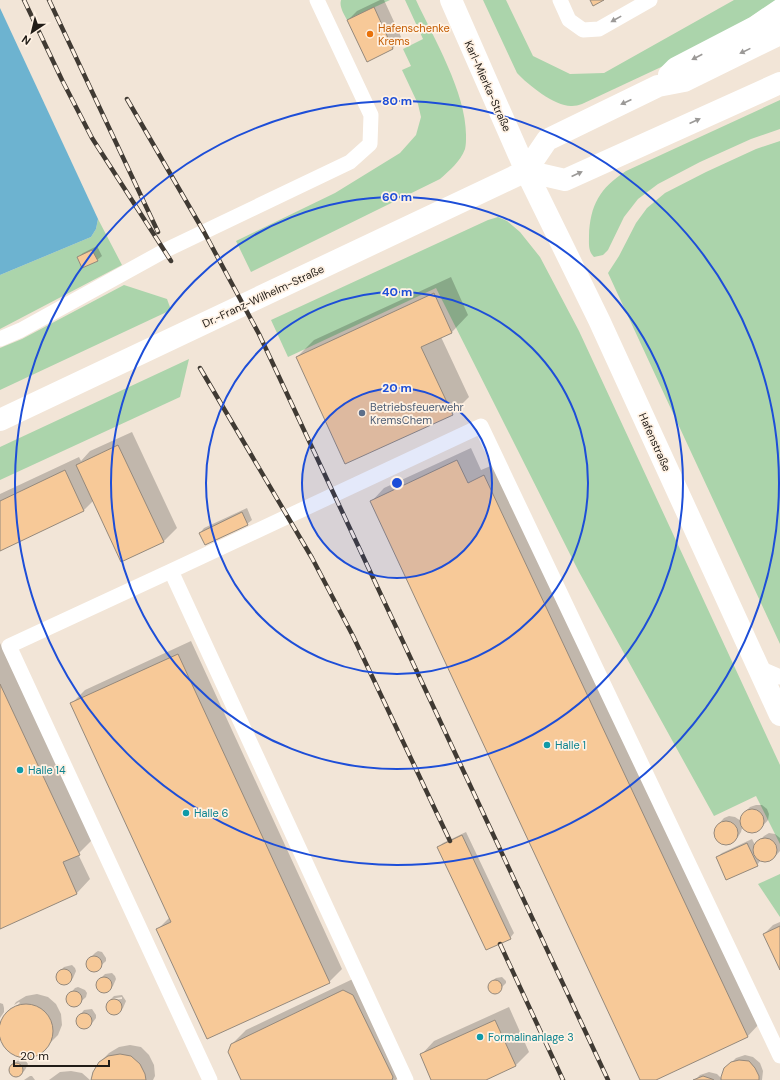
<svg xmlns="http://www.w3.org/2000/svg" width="780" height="1080" viewBox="0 0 780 1080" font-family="'DM Sans',sans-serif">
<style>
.green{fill:#abd4ab}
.water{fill:#6db3d0}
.shadow{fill:#0003}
.building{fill:#f7c998;stroke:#95897c}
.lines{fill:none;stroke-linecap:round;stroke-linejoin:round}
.lane{stroke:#fff;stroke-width:15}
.street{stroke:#fff;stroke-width:22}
.highway{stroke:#fff;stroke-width:22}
.rail-casing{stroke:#403a33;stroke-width:4.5}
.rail{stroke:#fff2e4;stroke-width:3;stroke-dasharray:9;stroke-linecap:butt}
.oneway{fill:#9b9997}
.ring{fill:none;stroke:#1d4ed8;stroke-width:2}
.food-dot{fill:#e8710a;stroke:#fff2e4;stroke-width:1.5}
.service-dot{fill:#5c6f8a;stroke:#fff2e4;stroke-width:1.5}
.culture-dot{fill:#0f9aa8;stroke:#fff2e4;stroke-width:1.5}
.labels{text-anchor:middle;stroke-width:3.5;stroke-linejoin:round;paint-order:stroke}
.food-label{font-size:11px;fill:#c56008;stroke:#fff2e4;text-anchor:start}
.street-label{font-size:11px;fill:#211c17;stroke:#fff2e4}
.service-label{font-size:11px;fill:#4e5e75;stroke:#fff2e4;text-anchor:start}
.culture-label{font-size:11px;fill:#0d838f;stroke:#fff2e4;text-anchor:start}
.centre{fill:#1d4ed8;stroke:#fff2e4;stroke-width:2}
.ring-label{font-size:12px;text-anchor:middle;font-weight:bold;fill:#1d4ed8;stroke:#fff2e4;stroke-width:3.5;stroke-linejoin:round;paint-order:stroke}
</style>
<rect width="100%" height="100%" fill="#f2e5d7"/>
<path class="green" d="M341,0H390L347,20C344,14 339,7 341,0Z
M405,0H416C434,39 467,94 466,137C466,140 466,145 465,149C460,162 450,170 440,179L251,272L236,241L335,193L400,153L416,135L421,117L418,104L402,70L411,66L403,49L423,39Z
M483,0H506L533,56L570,74L604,73L734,0H777L749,18L674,61L582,104C579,105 575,106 572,106C556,107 528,85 517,73Z
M780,100V129L751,139L700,162L658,184L638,199L624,217L608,250L603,255L594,257C588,251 589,244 589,236C590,205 600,188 626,171Z
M780,141V644L608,273L619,256L636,223L647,208L665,193L706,172L756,149Z
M498,217L507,221L520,232L540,257L579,331L780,765V844L756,796L714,816L579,572L436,288L288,357L271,320L488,220Z
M98,219L122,265L0,329V275L91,237L96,229Z
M124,285L167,299L171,310L0,390V348L22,339Z
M189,359L180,397L0,480V447Z
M780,874V917L758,884Z"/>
<path class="water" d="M0,8L98,219L96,229L91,237L0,275Z"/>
<path class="shadow" d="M380,0H384L402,39L393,48L367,60L348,20L357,11Z
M97,246L102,256L97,260L78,257L83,253Z
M451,277L468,315L452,332L441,337L469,397L452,414L297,357L314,340Z
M132,432L177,528L163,542L94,500L84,510L0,549V494L79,457L81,461L90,451Z
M471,448L481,470L498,463L760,1023L747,1037L654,1080H641L371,502L384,488Z
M247,508L252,520L247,524L200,533L204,528Z
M191,641L342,969L329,982L158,929L170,917L71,704L85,690Z
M0,643L92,840L78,854L90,879L77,893L0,928Z
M756,805H762L767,809L769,814L768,820L759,830L754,832L748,831L742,828L741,832L738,837L733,842L727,844L721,843L717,840L714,834L715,828L724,818L729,816L735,817L741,821V816L750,807Z
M466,832L514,933L510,938L438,847L443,843Z
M769,833L775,834L780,838V851L773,859L767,861L761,860L757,865L717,857L722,853L752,839L755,845L764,836Z
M780,922V968L764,934L773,925Z
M98,951L102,952L106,958V961L95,971L92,970L87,964V961L95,953Z
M72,965L75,968L76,971L73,978L68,983L61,984L57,978V974L64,967Z
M112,973L115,976L116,979L113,986L108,991L105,992L98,989L97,986V982L105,974Z
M357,977L403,1072L396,1080H242L232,1044L246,1030Z
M502,977L506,981V983L496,993L491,991L490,985L491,982L496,978Z
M78,987L85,990L87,993L86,997L75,1007L71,1006L67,1000L68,996L75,988Z
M37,994L48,997L56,1004L61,1014L62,1025L58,1035L40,1053L30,1057H23L28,1064L25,1070L20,1075L14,1076L11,1074L10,1067L22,1057H19L9,1052L2,1043L0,1036V1022L11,1008V1010L20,1003L19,1002L14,1005L16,1002L26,996Z
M122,995L126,1001L123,1008L118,1013L111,1014L108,1012L107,1004L110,1000L122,999V997L111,999L114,996Z
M0,1003L3,1004L4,1008V1012L0,1018Z
M509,1007L529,1052L516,1065L483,1080H432L421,1055L434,1041Z
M92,1009L96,1015V1018L93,1022L88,1027H81L78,1025L77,1018L80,1015L84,1010Z
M130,1045L141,1047L149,1055L154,1065L155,1076L153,1080H92L100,1062L109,1053L119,1047Z
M745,1055L753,1057L760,1063L763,1071L762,1080H695L700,1075L709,1072L717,1074L721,1078L730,1064L736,1058Z
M71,1071L82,1073L90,1080H49L60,1072Z
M30,1076H32L35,1080H24Z"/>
<path class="building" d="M590,0H604L593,6Z
M374,7L393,49L367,62L347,20Z
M92,250L98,261L82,268L77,257Z
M434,293L452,333L421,347L453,415L345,464L296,357Z
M118,445L164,542L121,562L76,465Z
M457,460L468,483L484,475L748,1037L656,1080H640L370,501Z
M65,470L84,511L0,551V501Z
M242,512L248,525L205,545L199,533Z
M178,654L330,983L207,1039L156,929L171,922L70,703Z
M0,684L80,855L63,862L77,894L0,929Z
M740 821a12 12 0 1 1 24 0a12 12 0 1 1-24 0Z
M714 833a12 12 0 1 1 24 0a12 12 0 1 1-24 0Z
M462,835L511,939L486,950L437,847Z
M753 850a12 12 0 1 1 24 0a12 12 0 1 1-24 0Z
M747,843L758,866L726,880L716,857Z
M780,926V970L763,934Z
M86 964a8 8 0 1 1 16 0a8 8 0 1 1-16 0Z
M56 977a8 8 0 1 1 16 0a8 8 0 1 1-16 0Z
M96 985a8 8 0 1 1 16 0a8 8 0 1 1-16 0Z
M488 987a7 7 0 1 1 14 0a7 7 0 1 1-14 0Z
M343,990L353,995L393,1077L392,1080H241L228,1052L231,1044Z
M66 999a8 8 0 1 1 16 0a8 8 0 1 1-16 0Z
M106 1007a8 8 0 1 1 16 0a8 8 0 1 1-16 0Z
M-1 1031a27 27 0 1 1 54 0a27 27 0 1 1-54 0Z
M76 1021a8 8 0 1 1 16 0a8 8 0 1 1-16 0Z
M495,1020L516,1066L486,1080H431L420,1054Z
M120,1054L131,1056L140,1064L145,1074L146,1080H91L93,1072L99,1062L108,1056Z
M739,1060L749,1061L755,1068L759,1076V1080H721V1077L724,1068L731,1062Z
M9 1070a7 7 0 1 1 14 0a7 7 0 1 1-14 0Z
M703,1076L712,1079L714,1080H693Z"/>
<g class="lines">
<path class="lane" d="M560,0L569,20L583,30L599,29L650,0
M0,339L21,330L166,250L350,162L370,144L371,115L317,0
M171,571L406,1080
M757,667L780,677
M210,1080L9,646L171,571L481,426L780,1056"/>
<path class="street" d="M451,0L526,171L599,320L780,715
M0,420L526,171"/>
<path class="highway" d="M780,34L684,81L658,86L547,140L526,171L565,180L780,83
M669,75L676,68L755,27L780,10"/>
<defs>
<path id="rail" d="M24,0L62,80L92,138L171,261
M49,0L158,232
M127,99L204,232L259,334L608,1080
M200,368L312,558L353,636L450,841
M500,944L563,1080"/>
</defs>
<use href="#rail" class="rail-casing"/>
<use href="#rail" class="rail"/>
</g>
<defs><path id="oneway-solid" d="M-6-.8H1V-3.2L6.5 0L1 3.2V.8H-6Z"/></defs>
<g class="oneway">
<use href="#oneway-solid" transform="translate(616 19) rotate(151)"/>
<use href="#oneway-solid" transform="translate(745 51) rotate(154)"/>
<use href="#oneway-solid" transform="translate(697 57) rotate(153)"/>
<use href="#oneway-solid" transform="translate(626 102) rotate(155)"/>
<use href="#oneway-solid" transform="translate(695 121) rotate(-24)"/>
<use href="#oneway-solid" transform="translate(577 174) rotate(-25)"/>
</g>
<circle cx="397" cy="483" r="95" fill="#1d4ed8" fill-opacity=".12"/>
<g class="ring">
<circle cx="397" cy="483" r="95"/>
<circle cx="397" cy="483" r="191"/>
<circle cx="397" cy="483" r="286"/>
<circle cx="397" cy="483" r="382"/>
</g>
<circle class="food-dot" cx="370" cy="34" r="4"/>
<circle class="service-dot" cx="362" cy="413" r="4"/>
<g class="culture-dot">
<circle cx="547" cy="745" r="4"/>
<circle cx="20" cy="770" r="4"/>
<circle cx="186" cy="813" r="4"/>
<circle cx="480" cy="1037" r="4"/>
</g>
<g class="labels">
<g class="food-label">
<text x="378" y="32">Hafenschenke<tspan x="378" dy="13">Krems</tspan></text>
</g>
<g class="street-label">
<text transform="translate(488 86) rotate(66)" y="4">Karl-Mierka-Straße</text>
<text transform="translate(263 296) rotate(-25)" y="4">Dr.-Franz-Wilhelm-Straße</text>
<text transform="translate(655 442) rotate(66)" y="4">Hafenstraße</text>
</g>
<g class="service-label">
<text x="370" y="411">Betriebsfeuerwehr<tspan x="370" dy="13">KremsChem</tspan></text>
</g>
<g class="culture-label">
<text x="555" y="749">Halle 1</text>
<text x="28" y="774">Halle 14</text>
<text x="194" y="817">Halle 6</text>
<text x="488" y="1041">Formalinanlage 3</text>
</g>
</g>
<circle cx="397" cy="483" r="6" class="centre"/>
<g class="ring-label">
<text x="397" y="105">80 m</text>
<text x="397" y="201">60 m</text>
<text x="397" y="296">40 m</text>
<text x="397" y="392">20 m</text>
</g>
<g transform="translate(32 32) rotate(215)" stroke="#fff2e4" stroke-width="3" paint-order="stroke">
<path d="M0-3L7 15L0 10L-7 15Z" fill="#211c17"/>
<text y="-6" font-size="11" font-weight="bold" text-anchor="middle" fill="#211c17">N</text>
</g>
<path d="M14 1060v6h95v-6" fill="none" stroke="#211c17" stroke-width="2"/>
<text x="20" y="1060" font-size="12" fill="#211c17" stroke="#fff2e4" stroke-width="3" paint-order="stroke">20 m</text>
</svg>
